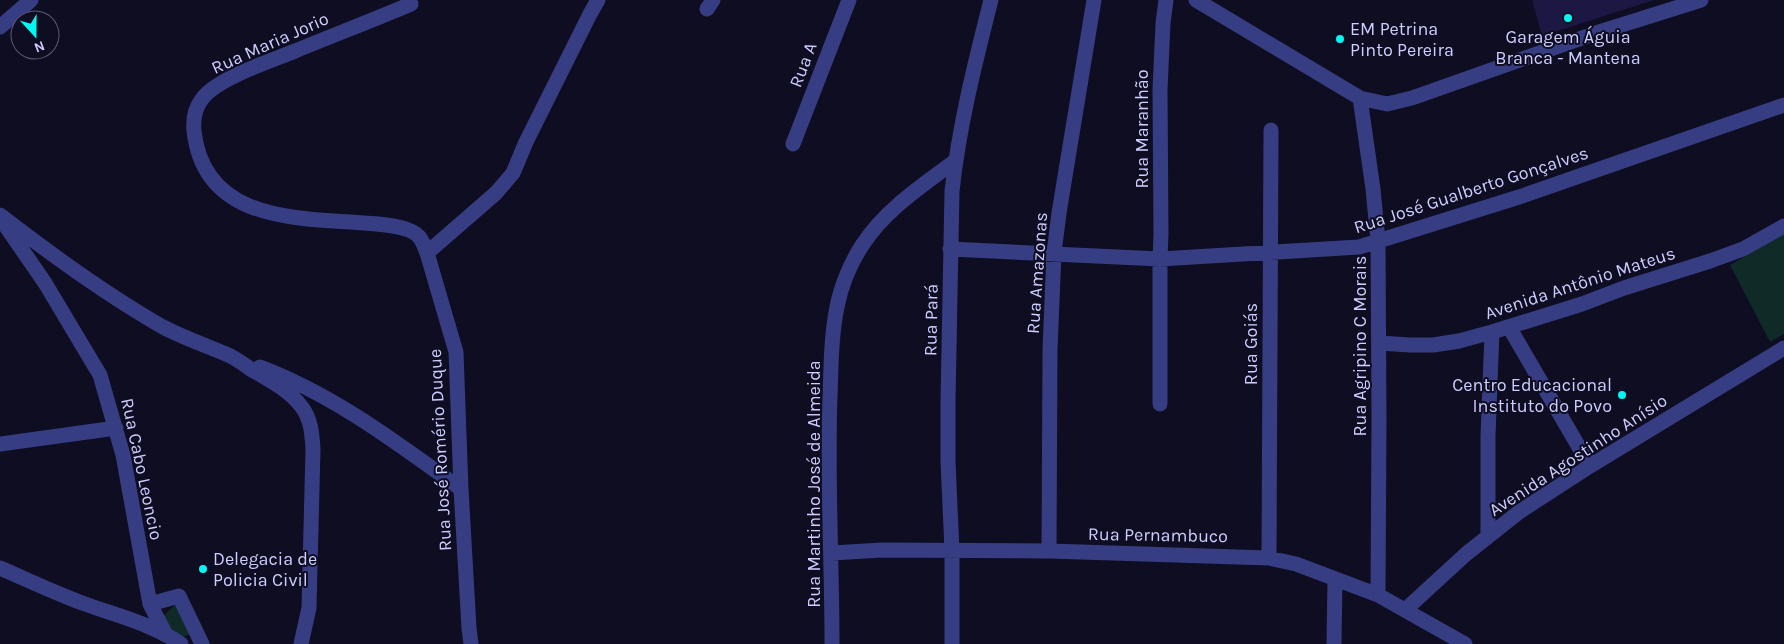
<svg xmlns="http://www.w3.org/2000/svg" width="1784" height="644" viewBox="0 0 1784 644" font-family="Karla,sans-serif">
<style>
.green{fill:#102b27}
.building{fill:#1c1843}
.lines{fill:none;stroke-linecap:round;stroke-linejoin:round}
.minor{stroke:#373d82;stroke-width:15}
.poi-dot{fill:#00f8f2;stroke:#0e0d21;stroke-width:2}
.labels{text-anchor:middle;stroke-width:4;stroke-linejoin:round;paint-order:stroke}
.poi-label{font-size:18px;fill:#cdceff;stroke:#0e0d21;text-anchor:start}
.street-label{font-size:18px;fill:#cdceff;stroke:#0e0d21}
</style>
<rect width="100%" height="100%" fill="#0e0d21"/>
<path class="green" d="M1784,234V334L1770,342L1730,265Z
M178,602L193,634L181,637L167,626L163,616Z"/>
<path class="building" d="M1532,0H1654L1542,36Z"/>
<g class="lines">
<path class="minor" d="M1196,0L1360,98L1387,104L1412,98L1596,33L1701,0
M411,4C373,20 334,35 295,51C271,61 217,78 202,99C195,108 193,120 194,131C204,221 295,218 364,223C378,224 404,225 416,234C422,238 424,246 427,253L456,352L461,489L469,628L471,644
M707,9L713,0
M0,27L31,0
M1360,98L1373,189L1378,241L1379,420L1378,595
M793,144L849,0
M0,215C53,256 105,294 163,327C184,338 205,345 226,354C234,357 242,363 249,368C267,379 288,389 301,406C311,418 312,434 313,449L309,608L301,644
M5,225L45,283L100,375L123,455L150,604L165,633
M950,249L1160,259L1359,247L1519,197L1784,105
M427,253L496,193L513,173L526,142L590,14L598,0
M1509,327L1590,466
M1379,343L1410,345H1433L1459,341L1492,332L1582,304L1624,288L1710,261L1743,249L1784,226
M260,367C334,395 397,443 461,489
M1160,404V259L1161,234L1160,90L1163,23L1166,0
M0,444L116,428
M1488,536V436L1492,332
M1049,551L1050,350L1054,253L1059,213L1094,0
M832,553L882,550L1049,551L1269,558L1296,564L1378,595L1465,644
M1269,558L1271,130
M0,568C28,580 57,594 85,604C118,616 152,624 181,644
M150,604L179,596L202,644
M1405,610L1466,554L1519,512L1590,466L1784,348
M832,644C832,562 827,480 830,398C831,368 831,336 837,307C841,286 851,262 863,244C886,209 922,186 955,161
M952,644V551L948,461V401L952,191C959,126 975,63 991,0
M1334,644L1335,579"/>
</g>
<g class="poi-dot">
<circle cx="1568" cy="18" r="5"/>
<circle cx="1340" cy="39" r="5"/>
<circle cx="1622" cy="395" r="5"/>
<circle cx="203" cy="569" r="5"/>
</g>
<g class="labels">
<g class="poi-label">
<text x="1350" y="35">EM Petrina<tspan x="1350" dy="21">Pinto Pereira</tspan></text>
<text x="1568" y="43" text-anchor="middle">Garagem Águia<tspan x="1568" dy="21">Branca - Mantena</tspan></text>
<text x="1612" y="391" text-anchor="end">Centro Educacional<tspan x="1612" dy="21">Instituto do Povo</tspan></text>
<text x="213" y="565">Delegacia de<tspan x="213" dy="21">Policia Civil</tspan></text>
</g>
<g class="street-label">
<text transform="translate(270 43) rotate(-24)" y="6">Rua Maria Jorio</text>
<text transform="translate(803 65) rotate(-69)" y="6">Rua A</text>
<text transform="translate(1142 129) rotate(-90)" y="6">Rua Maranhão</text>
<text transform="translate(1471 190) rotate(-18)" y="6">Rua José Gualberto Gonçalves</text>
<text transform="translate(1037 273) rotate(-86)" y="6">Rua Amazonas</text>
<text transform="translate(1580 283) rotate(-18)" y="6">Avenida Antônio Mateus</text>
<text transform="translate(931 320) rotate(-89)" y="6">Rua Pará</text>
<text transform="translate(1251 344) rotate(-90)" y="6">Rua Goiás</text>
<text transform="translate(1360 346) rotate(-90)" y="6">Rua Agripino C Morais</text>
<text transform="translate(440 450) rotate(-93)" y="6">Rua José Romério Duque</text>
<text transform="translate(1578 455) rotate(-33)" y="6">Avenida Agostinho Anísio</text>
<text transform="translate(142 469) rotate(78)" y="6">Rua Cabo Leoncio</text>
<text transform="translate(814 484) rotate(-90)" y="6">Rua Martinho José de Almeida</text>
<text transform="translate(1158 535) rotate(1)" y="6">Rua Pernambuco</text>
</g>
</g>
<g transform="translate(35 35) rotate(159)"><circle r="24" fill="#0e0d21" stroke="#5a5a7a"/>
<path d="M0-4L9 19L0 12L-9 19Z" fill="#00f8f2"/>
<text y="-8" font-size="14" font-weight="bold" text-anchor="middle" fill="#cdceff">N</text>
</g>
</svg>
